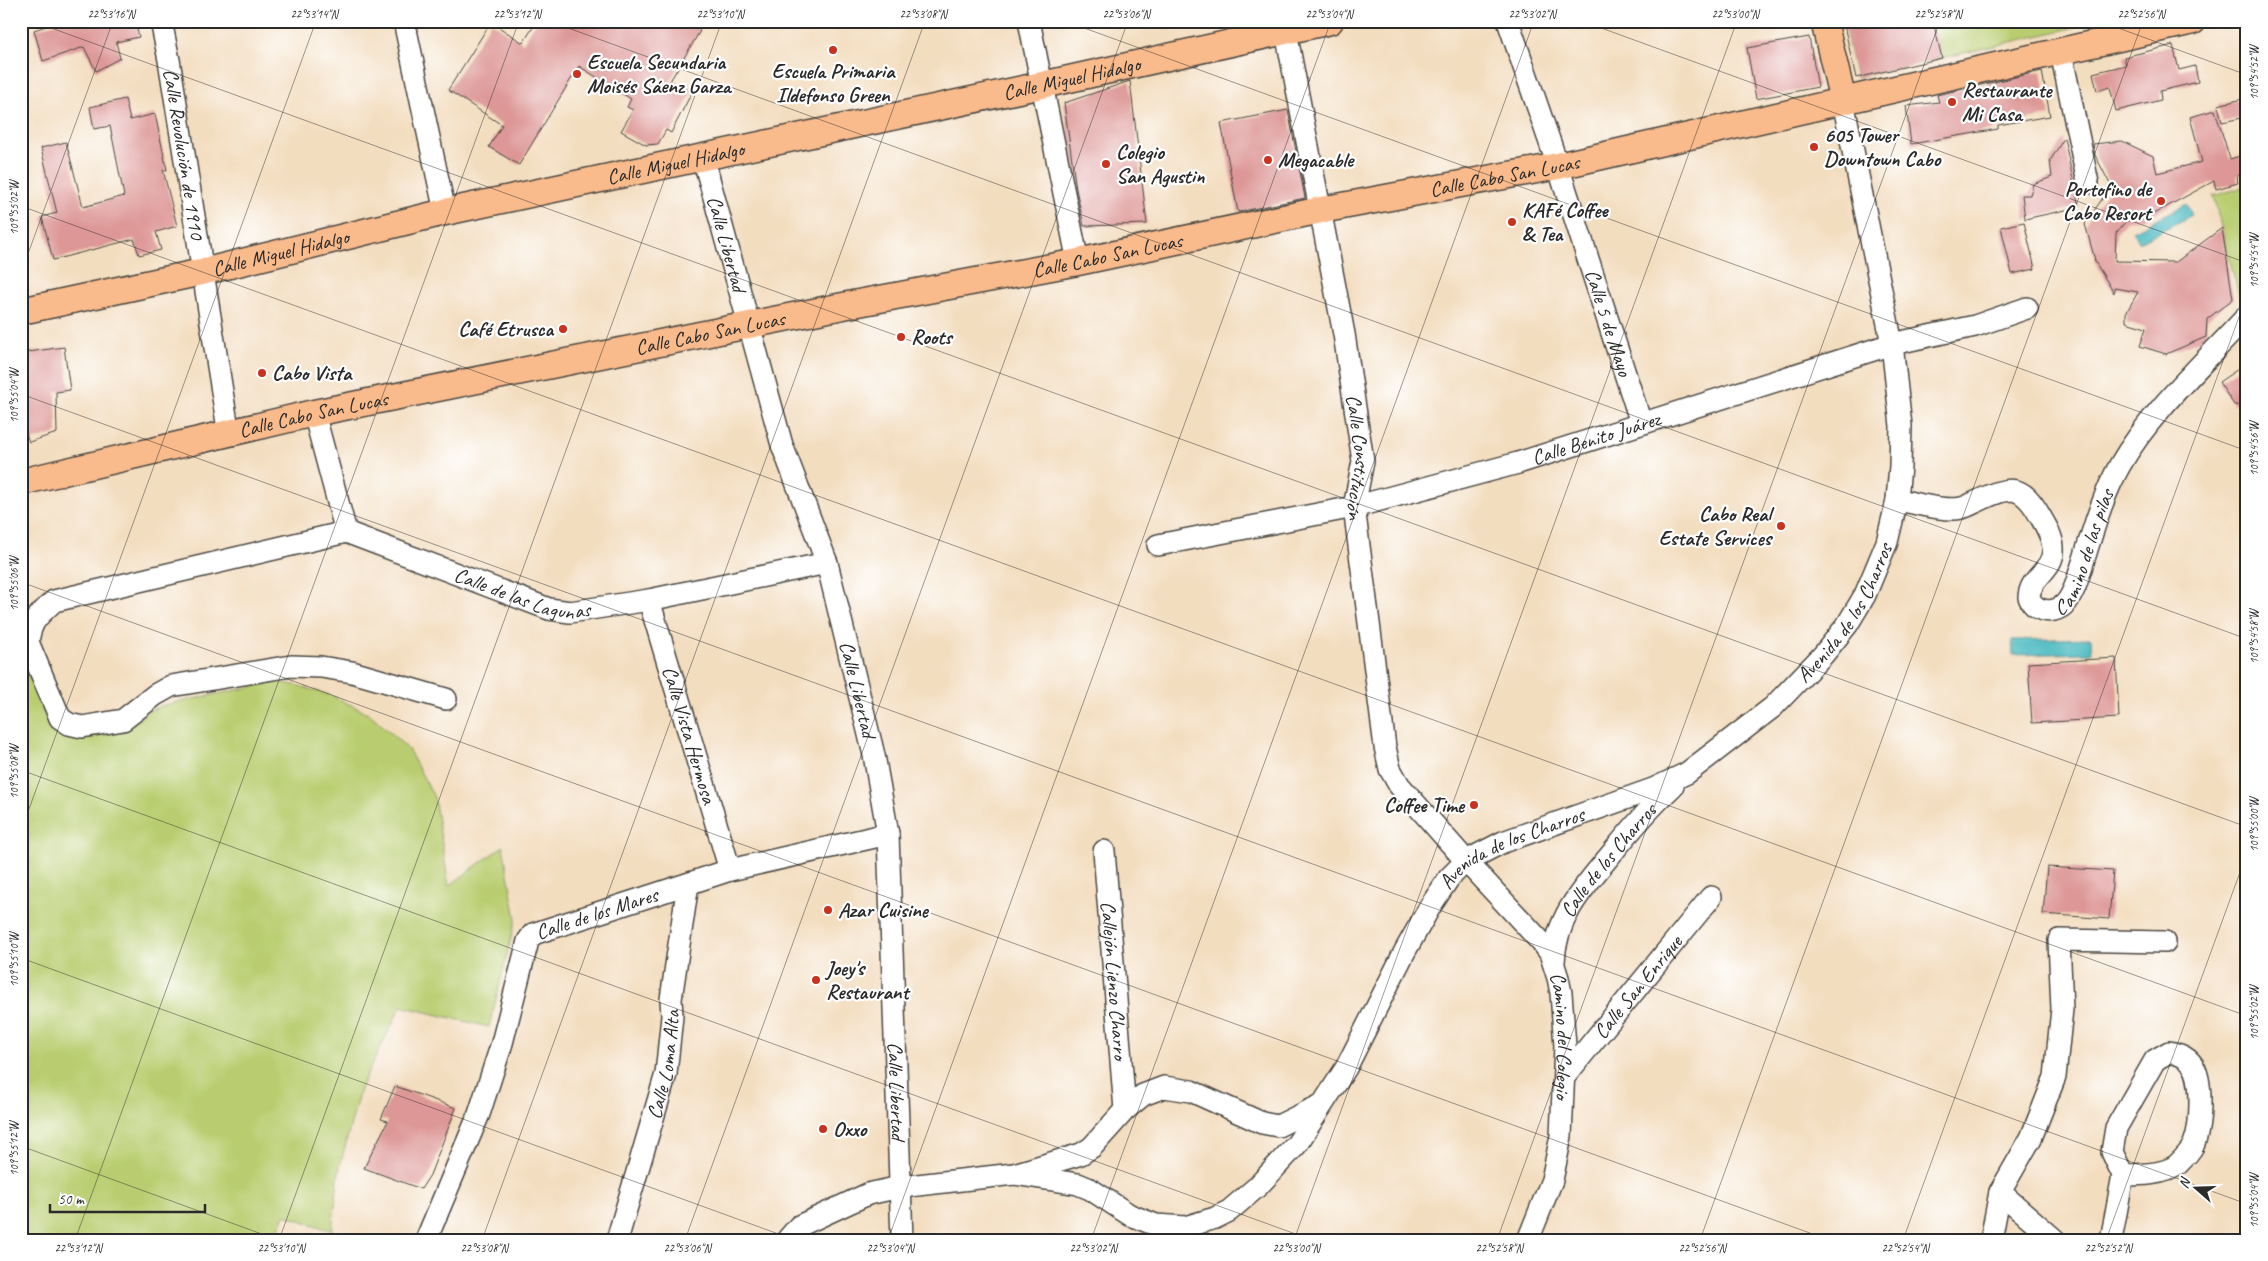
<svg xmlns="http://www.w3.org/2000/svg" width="2268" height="1261" viewBox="0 0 2268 1261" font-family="Caveat,sans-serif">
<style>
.green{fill:#b9cd70;stroke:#727c4e}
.water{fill:#49b9c0;stroke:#3a7276}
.building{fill:#dd9796}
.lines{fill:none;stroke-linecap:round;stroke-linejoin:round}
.minor-casing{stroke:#494641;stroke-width:24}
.major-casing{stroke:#494641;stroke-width:29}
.minor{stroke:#fff;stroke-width:21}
.major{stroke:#fabb8c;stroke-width:26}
.ticks{fill:none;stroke:#2b2b2b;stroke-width:1;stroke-opacity:0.45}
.poi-dot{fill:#c8321e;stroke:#fff;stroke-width:2}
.labels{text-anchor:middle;stroke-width:4.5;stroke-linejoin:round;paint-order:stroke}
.poi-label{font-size:21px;font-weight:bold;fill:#2b2b2b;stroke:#fff;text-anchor:start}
.street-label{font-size:21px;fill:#2b2b2b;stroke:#fff}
.neatline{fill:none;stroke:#2b2b2b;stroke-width:2}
.ticks-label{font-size:12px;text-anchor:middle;fill:#2b2b2b}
</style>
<rect width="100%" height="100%" fill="#fff"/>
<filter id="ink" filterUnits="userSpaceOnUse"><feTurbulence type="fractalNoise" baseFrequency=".02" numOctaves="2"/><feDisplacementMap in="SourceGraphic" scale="10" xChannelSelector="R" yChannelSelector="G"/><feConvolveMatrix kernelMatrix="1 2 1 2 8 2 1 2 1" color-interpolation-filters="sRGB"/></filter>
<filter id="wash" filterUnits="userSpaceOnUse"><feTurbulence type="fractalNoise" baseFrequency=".0096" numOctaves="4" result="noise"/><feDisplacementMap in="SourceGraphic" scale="20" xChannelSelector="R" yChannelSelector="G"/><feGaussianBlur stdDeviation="1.12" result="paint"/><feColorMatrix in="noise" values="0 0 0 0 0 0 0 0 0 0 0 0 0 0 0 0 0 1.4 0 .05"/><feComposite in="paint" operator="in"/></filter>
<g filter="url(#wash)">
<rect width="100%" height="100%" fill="#f3ddbf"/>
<path class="green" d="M1843,21H2102L1856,78Z
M2247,179V293L2240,299L2213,196L2241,188Z
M21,647L45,713L55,726L87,736L111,733L133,723L150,710L164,705L275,682L296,685L330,695L370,714L408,749L434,797L449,886L503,846L516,919L489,1027L401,1006L360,1089L339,1170L332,1231L285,1215L274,1240H21Z"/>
<path class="water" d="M2187,204L2192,215L2139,242L2133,231Z
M2091,638L2092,653L2013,655L2012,640Z"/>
<g id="blocks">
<path class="building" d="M61,21H135L139,37L116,42L120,58L96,71L84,47L43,61L34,30Z
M537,21H684L700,31L670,81L692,92L671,133L666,130L658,144L646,145L621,131L633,110L627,107L631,99L579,66L519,165L489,147L502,125L448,90L491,22L523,43Z
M1843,21H1933L1942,58L1856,78Z
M1809,37L1818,87L1756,99L1747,48Z
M2173,45L2179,70L2195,66L2198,82L2160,91L2161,100L2116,111L2110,87L2097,91L2093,73L2126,65L2124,57Z
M2042,71L2050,116L1998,125V129L1911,144L1906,106L1939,102L1937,95Z
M1130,81L1147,224L1084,226L1076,189L1064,103Z
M2247,98V117L2222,122L2218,105Z
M125,99L130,120L155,114L167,170H163L177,226L156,232L161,250L139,255L134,239L53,260L42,217L57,213L41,148L66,142L83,207L124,196L110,126L94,129L90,107Z
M1288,110L1305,198L1238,212L1221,123Z
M2215,110L2230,159L2240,156L2245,173L2237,176L2238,183L2216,189L2214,181L2146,218L2126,221L2116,233L2115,261L2176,262L2222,228L2233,299L2207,319L2206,337L2166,354L2140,346L2146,328L2126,322V313L2138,292L2114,288V293L2094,260H2095L2085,224L2111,186L2095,155L2093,144L2122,141L2153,156L2157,173L2202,162L2190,117Z
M2064,138L2079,207L2025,219L2022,195H2030L2033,184L2052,177L2050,161Z
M2024,222L2035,269L2012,274L2001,227Z
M64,347L70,390L56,392L57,433L29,442L21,419V353Z
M2247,363V406L2234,405L2219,382Z
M2116,658L2119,718L2032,723L2028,663Z
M2047,867L2113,871L2109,919L2043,914Z
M395,1086L456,1108L430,1175L421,1189L364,1168L388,1121L381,1119Z"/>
</g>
</g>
<g filter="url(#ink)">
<use href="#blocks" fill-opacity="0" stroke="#494641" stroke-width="1"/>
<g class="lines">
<defs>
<g id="minor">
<path id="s1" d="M161,21L169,60L229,435"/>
<path d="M404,21L445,212"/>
<path d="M1029,21L1078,262"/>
<path id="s2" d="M1508,21L1558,166L1641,423"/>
<path id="s3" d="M1286,32L1344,334L1363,461L1354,507L1385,747L1390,769L1399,785L1466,861L1544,945L1550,953L1558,978L1561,993L1565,1046L1561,1136L1552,1180L1528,1240"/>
<path d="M2061,52L2088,183"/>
<path id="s4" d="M703,157L782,445L827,563L874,755L888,834L902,1240"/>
<path id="s5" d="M314,413L346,532L549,609L570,612L649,600L827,563"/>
<path id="s6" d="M1897,500C1913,502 1945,512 1961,508C1967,507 1973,503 1978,501C2010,485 2022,484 2040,516C2046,526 2054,539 2053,551C2053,570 2030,577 2029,597C2034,612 2053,615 2065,604C2070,599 2072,593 2075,587C2089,546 2099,502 2120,465C2150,412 2206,361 2247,316"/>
<path d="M346,532L54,601C38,616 31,620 28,642L60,718L69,724L82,727L123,720L155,695L171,686L291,666L321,667L352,672L446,699"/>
<path id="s7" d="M1158,545L1354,507L1518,463L1892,344L1975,326L2027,308"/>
<path id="s8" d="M649,600L730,870"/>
<path id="s9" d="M1104,851L1125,1110"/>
<path id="s10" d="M1554,962C1555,919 1582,889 1608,858C1629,832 1649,808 1673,786"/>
<path d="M2169,1052C2178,1054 2186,1056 2192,1064C2204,1079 2201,1129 2193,1146C2190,1152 2183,1159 2178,1164C2166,1175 2138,1175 2123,1175L2112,1152L2116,1128L2155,1060Z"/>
<path id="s11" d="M1565,1076L1711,897"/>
<path id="s12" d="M1014,1174L1078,1184L1090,1189L1130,1215L1156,1225L1185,1227L1215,1218L1229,1211L1258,1186L1297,1144L1346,1068L1405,951L1431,905L1449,878L1466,861L1503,842L1653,789L1687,773L1773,707L1823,655L1847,625L1865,595L1887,542L1897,500L1900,466L1901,426L1892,344L1843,101"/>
<path id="s13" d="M426,1240L479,1114L502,1043L528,941L533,934L730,870L888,834"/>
<path id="s14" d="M617,1240L666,1074L672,1016L671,999L688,884"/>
<path d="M787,1240L799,1226L868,1194L900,1187L1014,1174L1081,1154L1092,1147L1125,1110L1143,1095L1164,1087L1191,1091L1262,1123L1278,1126L1319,1106"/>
<path d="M1991,1240L2000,1192"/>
<path d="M2055,1240L2000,1192L2031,1138L2055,1077L2062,1009L2059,940L2165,942"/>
<path d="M2111,1240L2123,1175"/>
</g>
<g id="major">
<path d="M1824,21L1843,101"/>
<path id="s15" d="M21,311L202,272L445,212L1042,85L1330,21"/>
<path id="s16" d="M21,482L314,413L853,304L1078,262L1321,210L1558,166L2193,21"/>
</g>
</defs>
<use href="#minor" class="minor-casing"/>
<use href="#major" class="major-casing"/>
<use href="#minor" class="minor"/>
<use href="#major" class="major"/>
</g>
</g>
<path class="ticks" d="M32,21L2247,827M549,21L2247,639M1065,21L2247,451M1582,21L2247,263M2099,21L2247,75M21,206L2247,1016M21,273L113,21M21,394L2247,1204M21,582L1829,1240M21,770L1312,1240M21,831L316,21M21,958L795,1240M21,1146L278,1240M75,1240L519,21M279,1240L722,21M482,1240L925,21M685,1240L1128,21M888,1240L1331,21M1091,1240L1534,21M1294,1240L1737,21M1497,1240L1940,21M1700,1240L2143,21M1903,1240L2247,295M2106,1240L2247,853"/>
<g class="poi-dot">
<circle cx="833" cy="50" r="5"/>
<circle cx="577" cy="74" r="5"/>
<circle cx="1952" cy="102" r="5"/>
<circle cx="1814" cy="147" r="5"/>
<circle cx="1268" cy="160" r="5"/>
<circle cx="1106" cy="164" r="5"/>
<circle cx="2161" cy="201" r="5"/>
<circle cx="1512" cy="222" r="5"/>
<circle cx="563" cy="329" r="5"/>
<circle cx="901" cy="337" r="5"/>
<circle cx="262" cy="373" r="5"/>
<circle cx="1781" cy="526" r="5"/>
<circle cx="1474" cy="805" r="5"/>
<circle cx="828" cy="910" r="5"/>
<circle cx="816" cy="980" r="5"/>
<circle cx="823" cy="1129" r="5"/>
</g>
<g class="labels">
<g class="poi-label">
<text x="587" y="69">Escuela Secundaria<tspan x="587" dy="24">Moisés Sáenz Garza</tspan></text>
<text x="833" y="78" text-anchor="middle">Escuela Primaria<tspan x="833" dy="24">Ildefonso Green</tspan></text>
<text x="1962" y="97">Restaurante<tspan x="1962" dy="24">Mi Casa</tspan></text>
<text x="1824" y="142">605 Tower<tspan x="1824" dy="24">Downtown Cabo</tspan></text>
<text x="1116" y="159">Colegio<tspan x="1116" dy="24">San Agustin</tspan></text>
<text x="1278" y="167">Megacable</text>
<text x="2151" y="196" text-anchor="end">Portofino de<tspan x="2151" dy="24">Cabo Resort</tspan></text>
<text x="1522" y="217">KAFé Coffee<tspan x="1522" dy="24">&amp; Tea</tspan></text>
<text x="553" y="336" text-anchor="end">Café Etrusca</text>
<text x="911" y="344">Roots</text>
<text x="272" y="380">Cabo Vista</text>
<text x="1771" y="521" text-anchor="end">Cabo Real<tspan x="1771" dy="24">Estate Services</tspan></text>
<text x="1464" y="812" text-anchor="end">Coffee Time</text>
<text x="838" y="917">Azar Cuisine</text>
<text x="826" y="975">Joey's<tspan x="826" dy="24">Restaurant</tspan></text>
<text x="833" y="1136">Oxxo</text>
</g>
<g class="street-label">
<text dy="7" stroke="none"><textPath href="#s15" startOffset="1076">Calle Miguel Hidalgo</textPath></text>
<text dy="7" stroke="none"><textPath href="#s1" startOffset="135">Calle Revolución de 1910</textPath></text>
<text dy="7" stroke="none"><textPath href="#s15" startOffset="671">Calle Miguel Hidalgo</textPath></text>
<text dy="7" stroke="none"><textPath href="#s16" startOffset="1515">Calle Cabo San Lucas</textPath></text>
<text dy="7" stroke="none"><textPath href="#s4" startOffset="90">Calle Libertad</textPath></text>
<text dy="7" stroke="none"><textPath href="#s15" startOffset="266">Calle Miguel Hidalgo</textPath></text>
<text dy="7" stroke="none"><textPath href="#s16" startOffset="1110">Calle Cabo San Lucas</textPath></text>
<text dy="7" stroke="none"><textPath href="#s2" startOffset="318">Calle 5 de Mayo</textPath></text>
<text dy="7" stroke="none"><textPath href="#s16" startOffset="705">Calle Cabo San Lucas</textPath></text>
<text dy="7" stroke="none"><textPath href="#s16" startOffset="300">Calle Cabo San Lucas</textPath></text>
<text dy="7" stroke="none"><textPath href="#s7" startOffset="451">Calle Benito Juárez</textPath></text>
<text dy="7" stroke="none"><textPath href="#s3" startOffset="432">Calle Constitución</textPath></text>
<text dy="7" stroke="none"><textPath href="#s6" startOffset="349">Camino de las pilas</textPath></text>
<text dy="7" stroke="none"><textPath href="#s5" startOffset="311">Calle de las Lagunas</textPath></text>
<text dy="7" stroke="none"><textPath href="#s12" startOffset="1122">Avenida de los Charros</textPath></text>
<text dy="7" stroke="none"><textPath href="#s4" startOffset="555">Calle Libertad</textPath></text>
<text dy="7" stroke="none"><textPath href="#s8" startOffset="141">Calle Vista Hermosa</textPath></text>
<text dy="7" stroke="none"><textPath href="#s12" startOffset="702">Avenida de los Charros</textPath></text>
<text dy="7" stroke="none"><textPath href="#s10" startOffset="118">Calle de los Charros</textPath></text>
<text dy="7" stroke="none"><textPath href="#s13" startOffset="392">Calle de los Mares</textPath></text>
<text dy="7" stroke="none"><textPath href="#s9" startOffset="130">Callejón Lienzo Charro</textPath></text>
<text dy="7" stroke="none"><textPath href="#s11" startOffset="115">Calle San Enrique</textPath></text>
<text dy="7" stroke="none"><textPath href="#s3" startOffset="1076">Camino del Colegio</textPath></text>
<text dy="7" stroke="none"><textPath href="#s14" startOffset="182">Calle Loma Alta</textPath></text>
<text dy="7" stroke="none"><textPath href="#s4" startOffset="960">Calle Libertad</textPath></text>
</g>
</g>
<rect width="2268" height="1261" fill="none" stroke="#fff" stroke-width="55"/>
<g transform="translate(2196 1188) rotate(290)" stroke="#ffffff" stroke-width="4" paint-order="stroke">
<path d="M0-4L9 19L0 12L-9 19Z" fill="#2b2b2b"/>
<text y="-8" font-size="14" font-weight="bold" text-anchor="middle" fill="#2b2b2b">N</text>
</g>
<path d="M50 1204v8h155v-8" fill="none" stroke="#2b2b2b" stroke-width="2.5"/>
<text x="58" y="1204" font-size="15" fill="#2b2b2b" stroke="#ffffff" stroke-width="4" paint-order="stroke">50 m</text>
<rect x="28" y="28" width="2212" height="1206" class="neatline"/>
<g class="ticks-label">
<text x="111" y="18">22°53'16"N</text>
<text x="314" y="18">22°53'14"N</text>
<text x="517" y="18">22°53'12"N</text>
<text x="720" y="18">22°53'10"N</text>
<text x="923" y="18">22°53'08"N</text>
<text x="1126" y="18">22°53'06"N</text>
<text x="1329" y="18">22°53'04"N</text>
<text x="1532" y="18">22°53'02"N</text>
<text x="1735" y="18">22°53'00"N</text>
<text x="1938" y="18">22°52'58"N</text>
<text x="2141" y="18">22°52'56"N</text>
<text transform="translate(2254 73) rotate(-90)" y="4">109°54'52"W</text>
<text transform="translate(14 208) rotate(-90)" y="4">109°55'02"W</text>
<text transform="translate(2254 261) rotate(-90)" y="4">109°54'54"W</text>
<text transform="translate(14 396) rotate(-90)" y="4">109°55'04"W</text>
<text transform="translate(2254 449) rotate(-90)" y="4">109°54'56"W</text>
<text transform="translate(14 584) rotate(-90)" y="4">109°55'06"W</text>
<text transform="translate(2254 637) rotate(-90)" y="4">109°54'58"W</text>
<text transform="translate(14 772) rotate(-90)" y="4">109°55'08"W</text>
<text transform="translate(2254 825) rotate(-90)" y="4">109°55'00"W</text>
<text transform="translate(14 960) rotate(-90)" y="4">109°55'10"W</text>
<text transform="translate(2254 1013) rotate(-90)" y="4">109°55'02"W</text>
<text transform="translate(14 1149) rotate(-90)" y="4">109°55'12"W</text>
<text transform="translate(2254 1201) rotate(-90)" y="4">109°55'04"W</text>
<text x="78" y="1252">22°53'12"N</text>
<text x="281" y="1252">22°53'10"N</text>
<text x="484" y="1252">22°53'08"N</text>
<text x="687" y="1252">22°53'06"N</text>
<text x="890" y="1252">22°53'04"N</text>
<text x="1093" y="1252">22°53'02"N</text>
<text x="1296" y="1252">22°53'00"N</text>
<text x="1499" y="1252">22°52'58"N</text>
<text x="1702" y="1252">22°52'56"N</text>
<text x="1905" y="1252">22°52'54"N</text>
<text x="2108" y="1252">22°52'52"N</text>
</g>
</svg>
